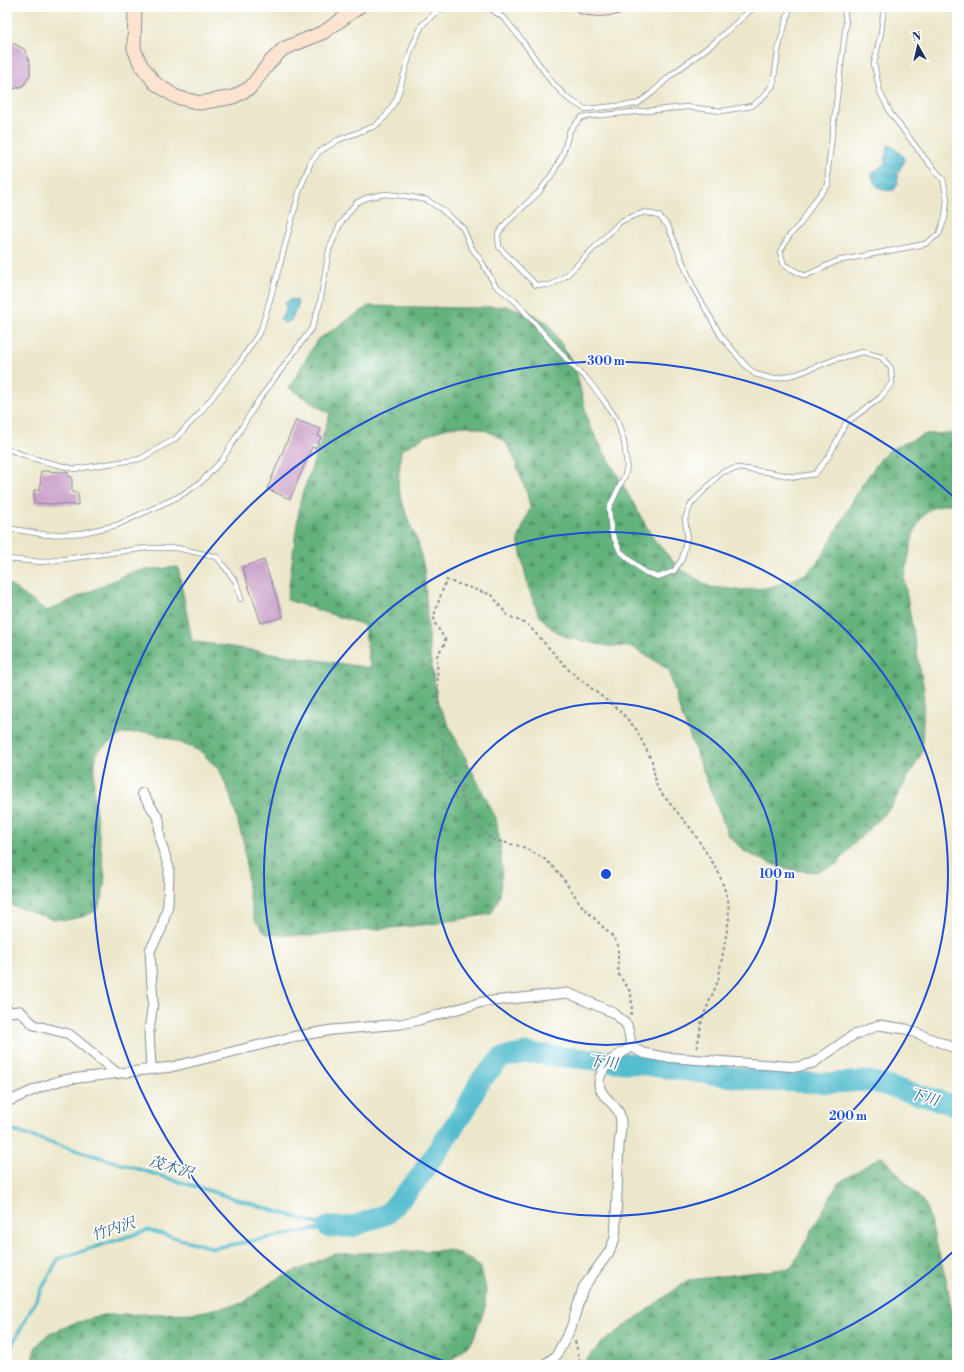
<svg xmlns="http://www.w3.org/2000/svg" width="964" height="1372" viewBox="0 0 964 1372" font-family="'Libre Bodoni','Noto Serif JP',serif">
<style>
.forest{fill:url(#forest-firs);stroke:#40706c}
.water{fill:url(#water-waves);stroke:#367696}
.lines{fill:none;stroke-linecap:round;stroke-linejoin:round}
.stream{stroke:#52bcce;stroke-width:3.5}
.river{stroke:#52bcce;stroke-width:21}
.building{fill:#cba3ca}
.lane-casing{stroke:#848b94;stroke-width:6}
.street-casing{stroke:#848b94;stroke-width:11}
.secondary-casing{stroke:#848b94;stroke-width:15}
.path{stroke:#848b94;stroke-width:2;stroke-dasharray:3 3;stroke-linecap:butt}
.lane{stroke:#fff;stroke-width:4.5}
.street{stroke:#fff;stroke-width:9}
.secondary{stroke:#fde4d1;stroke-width:13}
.ring{fill:none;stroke:#1d4ed8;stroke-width:2}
.labels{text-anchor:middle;stroke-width:3.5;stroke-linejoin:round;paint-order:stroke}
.water-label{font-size:15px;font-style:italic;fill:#2e6085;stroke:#fff}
.centre{fill:#1d4ed8;stroke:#fff;stroke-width:2}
.ring-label{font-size:12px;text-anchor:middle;font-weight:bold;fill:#1d4ed8;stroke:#fff;stroke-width:3.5;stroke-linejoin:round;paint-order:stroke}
</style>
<defs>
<pattern id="forest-firs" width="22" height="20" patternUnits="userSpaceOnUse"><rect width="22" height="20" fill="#64b27b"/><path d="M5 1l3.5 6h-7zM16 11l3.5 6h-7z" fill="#529168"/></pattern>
<pattern id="water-waves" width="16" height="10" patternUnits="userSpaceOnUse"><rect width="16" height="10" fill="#52bcce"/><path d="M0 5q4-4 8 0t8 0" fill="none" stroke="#4399aa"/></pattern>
</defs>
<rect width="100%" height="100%" fill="#fff"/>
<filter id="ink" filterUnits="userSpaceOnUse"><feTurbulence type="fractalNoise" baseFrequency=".025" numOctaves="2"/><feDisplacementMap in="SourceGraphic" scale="8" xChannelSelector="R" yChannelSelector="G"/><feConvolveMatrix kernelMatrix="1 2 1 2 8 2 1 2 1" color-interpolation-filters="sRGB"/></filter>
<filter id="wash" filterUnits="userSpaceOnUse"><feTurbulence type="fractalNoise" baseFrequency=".012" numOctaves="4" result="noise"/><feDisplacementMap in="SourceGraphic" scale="16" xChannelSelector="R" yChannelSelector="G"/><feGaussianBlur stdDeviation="0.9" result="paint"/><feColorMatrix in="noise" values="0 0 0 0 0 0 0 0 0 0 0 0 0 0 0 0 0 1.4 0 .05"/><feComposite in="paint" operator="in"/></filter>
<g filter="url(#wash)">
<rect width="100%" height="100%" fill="#ece7cb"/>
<path class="forest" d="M369,306L470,308L506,306L530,313L548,323L575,366L589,425L653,538L679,568L710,587L740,590L767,588L783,583L808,573L822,556L861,486L882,457L891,449L926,434L957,433V504H946L930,509L919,521L913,535L904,579L915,643L924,689L922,753L891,807L853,845L837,864L816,872L792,870L772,864L745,852L728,835L680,711L669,670L632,647L607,646L568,638L551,628L539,615L528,587L518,539L530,508L527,493L512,453L504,440L485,430L468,426L449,427L428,435L401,450L398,487L407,517L418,543L424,568L430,656L438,704L496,818L500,843L502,870L500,896L491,914L432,924L308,936L267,934L254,919L249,896L244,844L230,795L220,771L200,751L171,739L146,732L122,734L97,751L94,770V798L105,877L102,899L96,911L82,917L66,920L49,918L7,904V583L47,611L134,571L178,567L192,641L370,668L364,625L287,600L300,501L330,414L289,388L317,340Z
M882,1156L926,1205L947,1283L957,1344V1359L949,1365H581L602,1343L688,1280L791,1268L838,1183Z
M449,1250L471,1259L481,1268L486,1289L485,1308L472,1342L446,1365H30L36,1347L47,1335L72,1324L103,1315L195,1313L243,1303L273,1281L334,1254Z"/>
<path class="water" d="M888,145L893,147L903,156L904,162L897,174L898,184L894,190C881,192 873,187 872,174L885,163Z
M291,299L297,300L298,306L291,320L285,323L280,319L286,310L285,303Z"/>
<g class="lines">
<path class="stream" d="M7,1129L325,1226
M7,1354L58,1259L148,1230L213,1248L328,1227"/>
<path class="river" d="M328,1227H351L387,1214L418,1179L467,1107L480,1081L501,1058L526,1053L636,1064L765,1081L831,1083L870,1081L957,1106"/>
</g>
<g id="blocks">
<path class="building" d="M7,40L24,49L30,63V75L23,86L7,91Z
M296,420L321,429L318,436L321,437L316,448L312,447L290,499L267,489Z
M41,471L68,472V476L72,477V492L78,493V505L34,503V490H40Z
M264,560L283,617L261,623L242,567Z"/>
</g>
</g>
<g filter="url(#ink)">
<use href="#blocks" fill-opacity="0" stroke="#848b94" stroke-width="1"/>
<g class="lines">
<defs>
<path id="lane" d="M486,7L491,9L505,19L521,39L551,81L567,98L585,109L637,104L652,93L670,76L715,42L754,7
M844,7L846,24L828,169V185L814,202L801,223L789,236L780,252L784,265L805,276L837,261L925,244L939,234L945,218L947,199L943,179L927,161L891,114L880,92L874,64L881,33L884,7
M7,449L35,459L75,469L140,459L175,439L200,413L240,362L261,330L279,268L300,189L311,162L319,152L338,140L375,126L386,116L397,98L412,47L422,25L435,13L445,7
M7,528L47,535L82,533L117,525L180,496L201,482L222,460L258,401L312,328L320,303L329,250L340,224L356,203L366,198L385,194L405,196L427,200L441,209L463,228L471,247L480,259L495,285L515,301L571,364L587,379L602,398L617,420L624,442L627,466L625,475L609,508L611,531L620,551L644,572L658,577L674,571L682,559L685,547L687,534L685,519L691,504L722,472L738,468L767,472L795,477L815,474L829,456L846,423L880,398L892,383L891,368L881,357L863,352L836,359L797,374L773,379L755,374L746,366L721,336L693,287L668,226L659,216L645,212L628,218L620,222L567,275L551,285H536L499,247L498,234L506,223L539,192L553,173L562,156L570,130L582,117L687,107L722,111L752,106L763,97L773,85L779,46L789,11L791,7
M7,559L42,562L147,548H177L217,557L236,582L241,599"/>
<path id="street" d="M142,793L159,819L160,840L169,868L168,905L161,930L150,950L153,1003L149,1031L151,1069
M7,1012L20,1011L34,1025L69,1034L117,1073
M632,1047L643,1053L663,1057L797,1067L813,1063L852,1036L879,1025L906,1029L957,1049
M7,1102L41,1087L62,1080L171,1067L292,1037L332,1030L401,1024L419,1020L482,1002L568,993L614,1013L627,1025L632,1047
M544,1365L556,1356L571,1328L583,1288L609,1252L615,1238C617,1208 617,1177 619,1147C619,1136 624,1124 619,1113C614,1102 600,1097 599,1083C599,1066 619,1054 632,1047"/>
<path id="secondary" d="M135,7L134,49L141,65L155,83L176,97L200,103L233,97L250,88L270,62L283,49L324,32L359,7
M582,7C595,11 607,10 620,7"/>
</defs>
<use href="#lane" class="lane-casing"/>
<use href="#street" class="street-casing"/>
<use href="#secondary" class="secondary-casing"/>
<path class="path" d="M631,1015L632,1006L631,993L619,975L618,967V945L613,937L582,906L560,874L546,860L523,847L491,839L474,821L464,803L460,789L447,775L443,769V742L439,726L437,656L445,643V639L434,622L435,612L446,580L492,595L507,615L528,625L570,671L621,712L636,729L652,761L657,788L692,830L718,871L728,899L729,919L718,981L702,1019L697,1049
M575,1341L581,1365"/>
<use href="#lane" class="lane"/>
<use href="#street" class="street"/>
<use href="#secondary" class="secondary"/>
</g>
</g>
<g class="ring">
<circle cx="606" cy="874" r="171"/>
<circle cx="606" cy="874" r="342"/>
<path d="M956 1249A513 513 0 0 1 756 1365M456 1365A513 513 0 1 1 956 499"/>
</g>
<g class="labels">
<g class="water-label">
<text transform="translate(603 1062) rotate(7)" y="5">下川</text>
<text transform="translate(924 1097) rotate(16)" y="5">下川</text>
<text transform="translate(171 1167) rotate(17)" y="5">茂木沢</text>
<text transform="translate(113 1229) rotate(-18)" y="5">竹内沢</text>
</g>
</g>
<circle cx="606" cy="874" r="6" class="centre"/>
<g class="ring-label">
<text x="606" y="365">300 m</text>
<text x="777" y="878">100 m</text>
<text x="848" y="1120">200 m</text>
</g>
<rect width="964" height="1372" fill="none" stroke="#fff" stroke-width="24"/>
<g transform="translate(918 46) rotate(352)" stroke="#ffffff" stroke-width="3" paint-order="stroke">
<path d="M0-3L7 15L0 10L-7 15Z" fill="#1b2f5e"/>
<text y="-6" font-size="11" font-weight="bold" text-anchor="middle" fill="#1b2f5e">N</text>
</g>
</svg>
